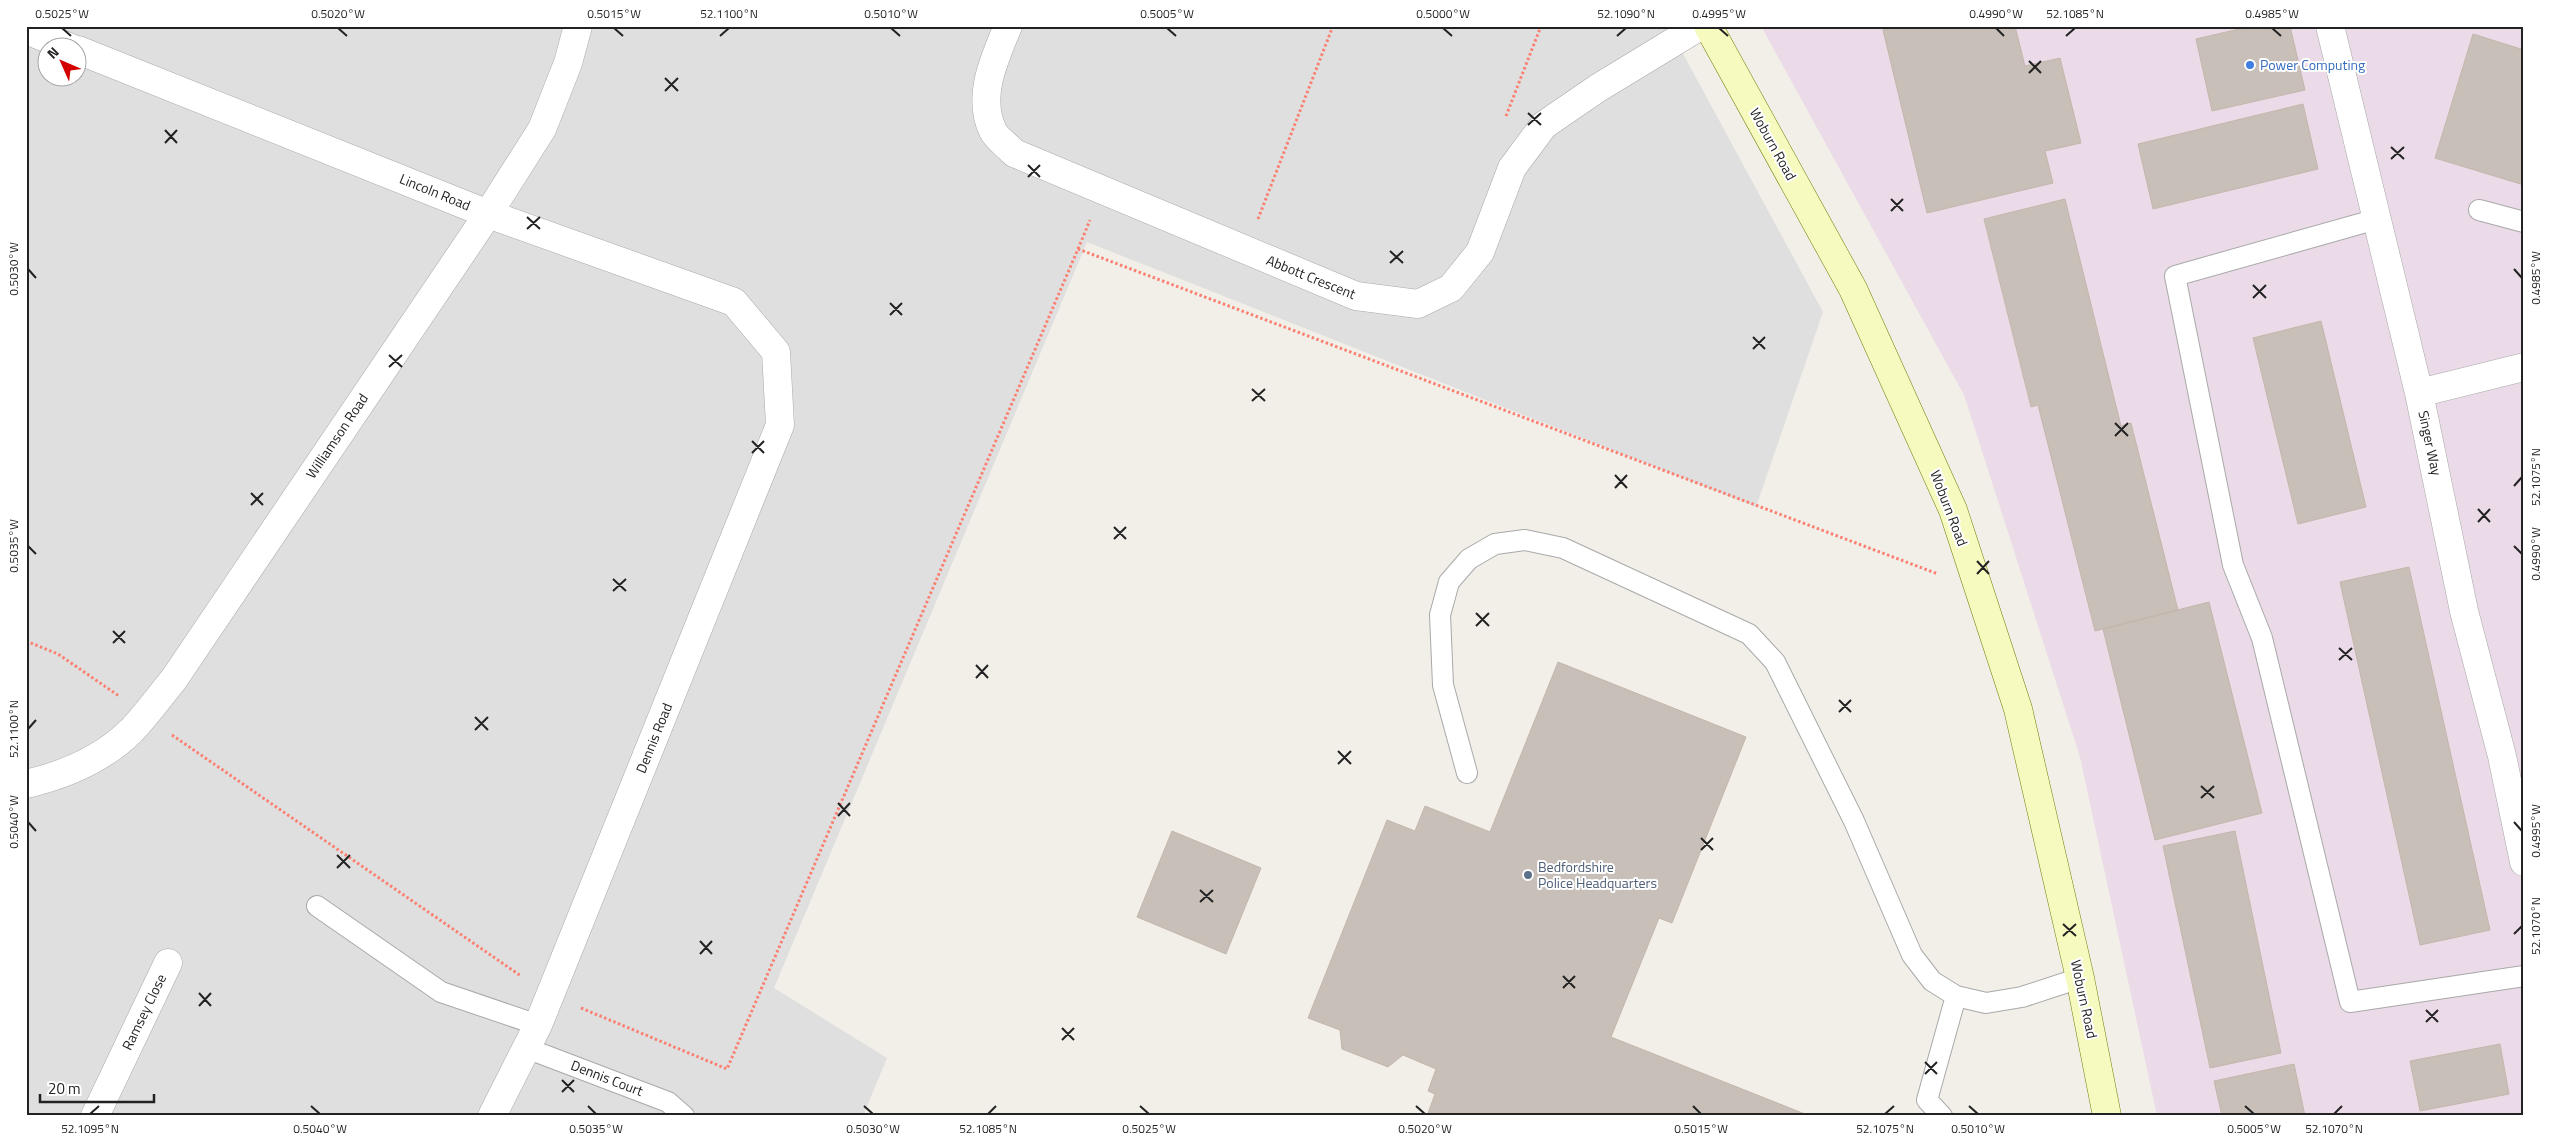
<svg xmlns="http://www.w3.org/2000/svg" width="2550" height="1142" viewBox="0 0 2550 1142" font-family="'Titillium Web',sans-serif">
<style>
.residential{fill:#e0dfdf;fill-rule:evenodd}
.industrial{fill:#ebdbe8}
.building{fill:#c7bfb8;stroke:#c4b6ab}
.lines{fill:none;stroke-linecap:round;stroke-linejoin:round}
.lane-casing{stroke:#a9a9a9;stroke-width:22}
.street-casing{stroke:#a9a9a9;stroke-width:29}
.secondary-casing{stroke:#707d05;stroke-width:29}
.path{stroke:#fa8072;stroke-width:3;stroke-dasharray:2.5 2.5;stroke-linecap:butt}
.lane{stroke:#fff;stroke-width:20}
.street{stroke:#fff;stroke-width:28}
.secondary{stroke:#f7fabf;stroke-width:28}
.ticks{fill:none;stroke:#222;stroke-width:2}
.shop-dot{fill:#3f7fe0;stroke:#fff;stroke-width:2}
.service-dot{fill:#5c6f8a;stroke:#fff;stroke-width:2}
.labels{text-anchor:middle;stroke-width:4;stroke-linejoin:round;paint-order:stroke}
.shop-label{font-size:14px;fill:#366cbe;stroke:#fff;text-anchor:start}
.street-label{font-size:14px;fill:#222;stroke:#fff}
.service-label{font-size:14px;fill:#4e5e75;stroke:#fff;text-anchor:start}
.neatline{fill:none;stroke:#222;stroke-width:2}
.ticks-label{font-size:12px;text-anchor:middle;fill:#222}
</style>
<rect width="100%" height="100%" fill="#f2efe9"/>
<path class="residential" d="M26,26H1668L1823,312L1756,507L1087,242L774,988L887,1058L863,1116H26ZM48,48H78V78H48Z"/>
<path class="industrial" d="M1761,26H2524V1116H2157L2080,757L1964,395Z"/>
<path class="building" d="M1897,26H2015L2025,66L2060,58L2081,143L2045,151L2053,183L1927,213L1883,30Z
M2252,26H2290L2305,90L2212,111L2196,39Z
M2473,34L2524,50V185L2435,158Z
M2303,104L2318,169L2153,209L2138,144Z
M2065,199L2121,426L2131,423L2178,610L2095,631L2038,405L2031,407L1984,219Z
M2321,321L2366,507L2298,524L2253,338Z
M2409,567L2490,930L2420,945L2340,582Z
M2209,602L2262,813L2155,840L2103,629Z
M1558,662L1746,737L1672,923L1659,918L1611,1037L1810,1116H1427L1435,1094L1428,1091L1436,1069L1403,1055L1388,1067L1342,1049L1340,1030L1308,1018L1387,820L1415,831L1425,806L1490,832Z
M1172,831L1261,868L1226,954L1137,917Z
M2235,831L2281,1053L2210,1068L2163,846Z
M2500,1044L2509,1094L2420,1111L2410,1061Z
M2294,1064L2305,1116H2222L2214,1081Z"/>
<g class="lines">
<defs>
<path id="lane" d="M2479,210L2524,222
M2377,219L2175,276L2233,565L2262,638L2350,1002L2524,976
M1467,773L1443,685L1440,615L1449,582L1469,559L1495,544L1525,540L1563,548L1749,634L1775,662L1854,821L1912,955L1932,981L1956,996L1986,1003L2022,997L2080,978
M317,906L441,992L538,1025
M526,1048L668,1102L684,1116
M1942,1116L1927,1100L1956,996"/>
<path id="street" d="M1008,26C995,58 976,96 993,131C997,139 1008,146 1014,153L1356,296L1418,304L1451,288L1480,252L1512,168L1544,125L1598,88L1700,26
M2330,26L2419,393L2464,611L2502,756L2524,862
M26,30L71,48
M78,50L488,214L734,302L776,352L780,425L538,1025L492,1116
M2419,393L2524,367
M26,784C65,775 104,758 132,730C147,714 160,696 174,679L488,214L542,129L568,63L578,26
M95,1116L168,963"/>
<path id="secondary" d="M1708,26L1853,289L1953,510L2018,709L2080,978L2107,1116"/>
</defs>
<use href="#lane" class="lane-casing"/>
<use href="#street" class="street-casing"/>
<use href="#secondary" class="secondary-casing"/>
<path class="path" d="M1506,116L1541,26
M1258,219L1333,26
M1078,249L1090,220
M26,641L58,654L119,696
M172,735L521,976
M581,1008L727,1069L1078,249L1938,574"/>
<use href="#lane" class="lane"/>
<use href="#street" class="street"/>
<use href="#secondary" class="secondary"/>
</g>
<path class="ticks" d="M62,28L71,36M338,28L347,36M614,28L623,36M891,28L900,36M1167,28L1176,36M1443,28L1452,36M1719,28L1728,36M1996,28L2004,36M2272,28L2281,36M720,36L729,28M1617,36L1626,28M2066,36L2075,28M2029,61L2041,73M2029,73L2041,61M665,78L678,91M665,91L678,78M1528,113L1541,125M1528,125L1541,113M165,130L177,143M165,143L177,130M2391,147L2404,159M2391,159L2404,147M1028,165L1040,177M1028,177L1040,165M1891,199L1903,211M1891,211L1903,199M527,217L540,229M527,229L540,217M1390,251L1403,263M1390,263L1403,251M28,269L36,278M2514,269L2522,278M2253,285L2266,298M2253,298L2266,285M890,303L902,315M890,315L902,303M1753,337L1765,349M1753,349L1765,337M389,355L402,367M389,367L402,355M1252,389L1265,401M1252,401L1265,389M2115,423L2128,436M2115,436L2128,423M752,441L764,453M752,453L764,441M1615,475L1627,488M2514,486L2522,477M1615,488L1627,475M251,493L263,505M251,505L263,493M2478,509L2490,522M2478,522L2490,509M1114,527L1126,539M1114,539L1126,527M28,546L36,554M2514,546L2522,554M1977,561L1989,574M1977,574L1989,561M613,579L626,591M613,591L626,579M1476,613L1489,626M1476,626L1489,613M113,631L125,643M113,643L125,631M2339,648L2352,660M2339,660L2352,648M976,665L988,678M976,678L988,665M1839,700L1851,712M1839,712L1851,700M475,717L488,730M28,729L36,720M475,730L488,717M1338,751L1351,764M1338,764L1351,751M2201,786L2214,798M2201,798L2214,786M838,803L850,816M838,816L850,803M28,822L36,831M2514,822L2522,831M1701,838L1713,850M1701,850L1713,838M337,855L350,868M337,868L350,855M1200,890L1213,902M1200,902L1213,890M2063,924L2076,936M2514,934L2522,926M2063,936L2076,924M700,941L712,954M700,954L712,941M1563,976L1575,988M1563,988L1575,976M199,993L211,1006M199,1006L211,993M2426,1010L2438,1022M2426,1022L2438,1010M1062,1028L1074,1040M1062,1040L1074,1028M1925,1062L1937,1074M1925,1074L1937,1062M562,1080L574,1092M562,1092L574,1080M311,1106L320,1114M588,1106L596,1114M864,1106L873,1114M1140,1106L1149,1114M1416,1106L1425,1114M1693,1106L1701,1114M1969,1106L1978,1114M2245,1106L2254,1114M90,1114L99,1106M988,1114L996,1106M1885,1114L1894,1106M2334,1114L2342,1106"/>
<circle class="shop-dot" cx="2250" cy="65" r="5"/>
<circle class="service-dot" cx="1528" cy="875" r="5"/>
<g class="labels">
<g class="shop-label">
<text x="2260" y="70">Power Computing</text>
</g>
<g class="street-label">
<text transform="translate(1773 144) rotate(61)" y="5">Woburn Road</text>
<text transform="translate(435 192) rotate(22)" y="5">Lincoln Road</text>
<text transform="translate(1311 277) rotate(22)" y="5">Abbott Crescent</text>
<text transform="translate(337 436) rotate(-56)" y="5">Williamson Road</text>
<text transform="translate(2430 443) rotate(78)" y="5">Singer Way</text>
<text transform="translate(1949 508) rotate(69)" y="5">Woburn Road</text>
<text transform="translate(654 738) rotate(-68)" y="5">Dennis Road</text>
<text transform="translate(2084 999) rotate(78)" y="5">Woburn Road</text>
<text transform="translate(144 1012) rotate(-64)" y="5">Ramsey Close</text>
<text transform="translate(607 1078) rotate(21)" y="5">Dennis Court</text>
</g>
<g class="service-label">
<text x="1538" y="872">Bedfordshire<tspan x="1538" dy="16">Police Headquarters</tspan></text>
</g>
</g>
<rect width="2550" height="1142" fill="none" stroke="#ffffff" stroke-width="55"/>
<g transform="translate(62 62) rotate(315)"><circle r="24" fill="#ffffff" stroke="#a7a7a7"/>
<path d="M0-4L9 19L0 12L-9 19Z" fill="#d40000"/>
<text y="-8" font-size="14" font-weight="bold" text-anchor="middle" fill="#222222">N</text>
</g>
<path d="M40 1094v8h114v-8" fill="none" stroke="#222222" stroke-width="2.5"/>
<text x="48" y="1094" font-size="15" fill="#222222" stroke="#ffffff" stroke-width="4" paint-order="stroke">20 m</text>
<rect x="28" y="28" width="2494" height="1086" class="neatline"/>
<g class="ticks-label">
<text x="62" y="18">0.5025°W</text>
<text x="338" y="18">0.5020°W</text>
<text x="614" y="18">0.5015°W</text>
<text x="729" y="18">52.1100°N</text>
<text x="891" y="18">0.5010°W</text>
<text x="1167" y="18">0.5005°W</text>
<text x="1443" y="18">0.5000°W</text>
<text x="1626" y="18">52.1090°N</text>
<text x="1719" y="18">0.4995°W</text>
<text x="1996" y="18">0.4990°W</text>
<text x="2075" y="18">52.1085°N</text>
<text x="2272" y="18">0.4985°W</text>
<text transform="translate(14 269) rotate(-90)" y="4">0.5030°W</text>
<text transform="translate(2536 278) rotate(-90)" y="4">0.4985°W</text>
<text transform="translate(2536 477) rotate(-90)" y="4">52.1075°N</text>
<text transform="translate(14 546) rotate(-90)" y="4">0.5035°W</text>
<text transform="translate(2536 554) rotate(-90)" y="4">0.4990°W</text>
<text transform="translate(14 729) rotate(-90)" y="4">52.1100°N</text>
<text transform="translate(14 822) rotate(-90)" y="4">0.5040°W</text>
<text transform="translate(2536 831) rotate(-90)" y="4">0.4995°W</text>
<text transform="translate(2536 926) rotate(-90)" y="4">52.1070°N</text>
<text x="90" y="1133">52.1095°N</text>
<text x="320" y="1133">0.5040°W</text>
<text x="596" y="1133">0.5035°W</text>
<text x="873" y="1133">0.5030°W</text>
<text x="988" y="1133">52.1085°N</text>
<text x="1149" y="1133">0.5025°W</text>
<text x="1425" y="1133">0.5020°W</text>
<text x="1701" y="1133">0.5015°W</text>
<text x="1885" y="1133">52.1075°N</text>
<text x="1978" y="1133">0.5010°W</text>
<text x="2254" y="1133">0.5005°W</text>
<text x="2334" y="1133">52.1070°N</text>
</g>
</svg>
